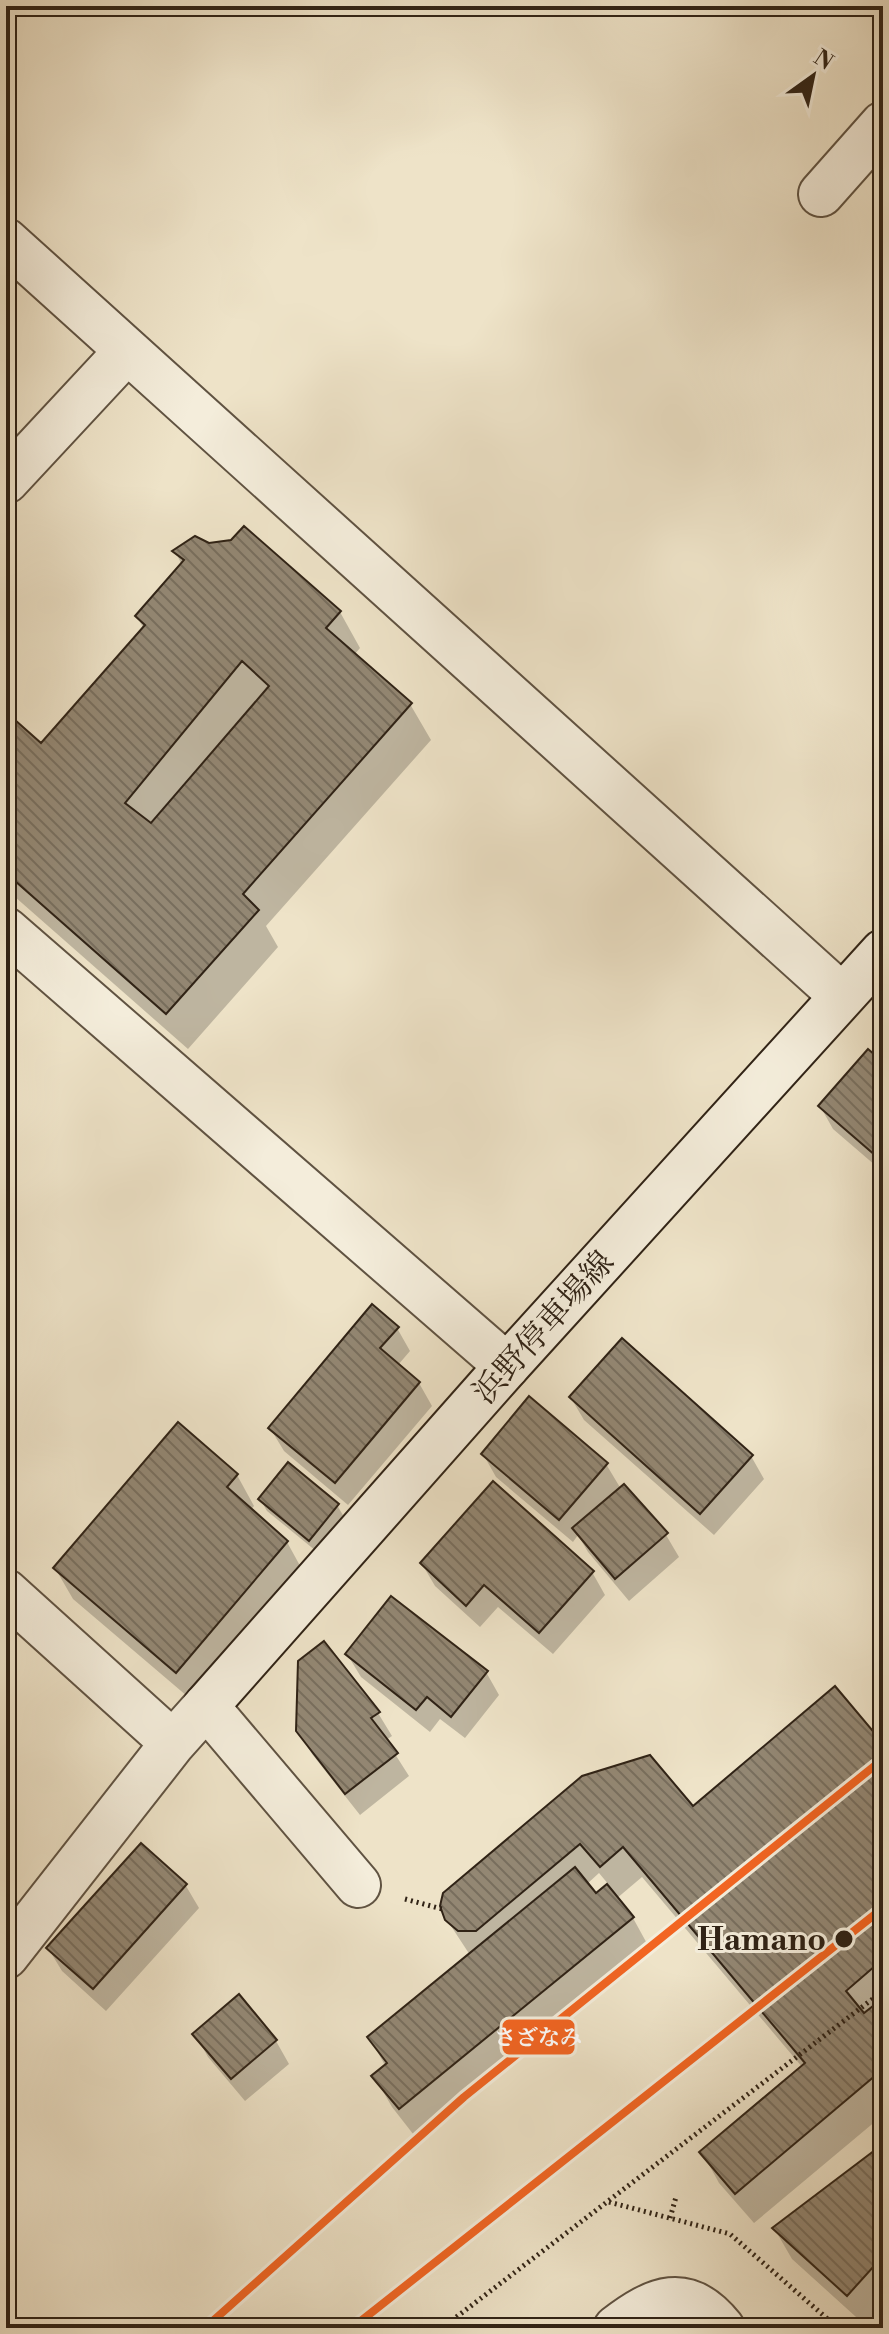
<svg xmlns="http://www.w3.org/2000/svg" width="889" height="2334" viewBox="0 0 889 2334" font-family="'Libre Bodoni','Noto Serif JP',serif">
<style>
.shadow{fill:#0003;fill-rule:evenodd}
.building{fill:url(#building-back-hatch);stroke:#302316;stroke-width:2;fill-rule:evenodd}
.lines{fill:none;stroke-linecap:round;stroke-linejoin:round}
.minor-casing{stroke:#605342;stroke-width:48}
.tertiary-casing{stroke:#605342;stroke-width:48}
.secondary-casing{stroke:#302316;stroke-width:48}
.path{stroke:#302316;stroke-width:5;stroke-dasharray:2 4;stroke-linecap:butt}
.minor{stroke:#f4eddb;stroke-width:44}
.tertiary{stroke:#f4eddb;stroke-width:44}
.secondary{stroke:#f4eddb;stroke-width:44}
.rail-1-casing{stroke:#f4eddb;stroke-width:14}
.rail-1{stroke:#f26522;stroke-width:8}
.stop-dot{fill:#302316;stroke:#f4eddb;stroke-width:3}
.labels{text-anchor:middle;stroke-width:6;stroke-linejoin:round;paint-order:stroke}
.street-label{font-size:32px;fill:#302316;stroke:#f4eddb}
.stop-label{font-size:32px;font-weight:bold;fill:#302316;stroke:#f4eddb;text-anchor:end}
.line-badge{stroke:#f4eddb;stroke-width:3}
.badge-label{font-size:22px;text-anchor:middle;font-weight:bold;fill:#fff}
</style>
<defs>
<pattern id="building-back-hatch" width="6" height="6" patternUnits="userSpaceOnUse" patternTransform="scale(2)"><rect width="6" height="6" fill="#938773"/><path d="M-1 5l2 2M0 0l6 6M5-1l2 2" fill="none" stroke="#786e5d"/></pattern>
</defs>
<rect width="100%" height="100%" fill="#eee3c8"/>
<filter id="stains"><feTurbulence type="fractalNoise" baseFrequency=".0025" numOctaves="4"/><feColorMatrix values="0 0 0 0 .2 0 0 0 0 .09 0 0 0 0 .02 0 0 0 .5 -.17"/></filter>
<radialGradient id="worn" r=".72"><stop offset=".6" stop-color="#630" stop-opacity="0"/><stop offset="1" stop-color="#630" stop-opacity=".3"/></radialGradient>
<path class="shadow" d="M175,551L340,612L360,648L354,655L410,704L431,740L266,926L278,947L188,1049L6,889V715L41,746L144,629L137,617L182,565Z
M883,1064V1172L833,1129L820,1106Z
M397,1328L410,1351L398,1365L419,1383L432,1406L348,1505L284,1451L270,1428Z
M571,1398L751,1456L764,1479L714,1535L584,1420Z
M483,1454L606,1464L621,1489L666,1535L679,1557L629,1601L588,1552L578,1535L573,1542L496,1477Z
M237,1475L254,1506L250,1511L287,1542L304,1573L194,1702L73,1599L55,1568Z
M260,1499L337,1505L344,1517L316,1551L267,1511Z
M422,1564L592,1572L605,1595L553,1654L498,1607L480,1627L435,1586Z
M347,1654L486,1672L499,1695L465,1738L440,1719L430,1732L361,1677Z
M378,1713L392,1736L386,1740L409,1776L360,1815L312,1754L298,1730Z
M883,1746V2115L754,2223L719,2183L702,2152L803,2068L642,1877L616,1899L633,1918L650,1949L417,2139L392,2107L374,2076L386,2067L369,2037L470,1955L447,1920L583,1777L693,1809ZM599,1873L609,1885L596,1895L587,1884Z
M141,1846L186,1886L199,1908L106,2011L62,1971L48,1948Z
M195,2034L276,2041L289,2064L245,2101L208,2057Z
M883,2146V2307L866,2326L792,2259L774,2228Z"/>
<path class="building" d="M244,526L341,611L326,628L412,703L243,894L259,910L166,1014L6,873V712L41,743L145,625L135,616L184,560L172,551L195,536L209,543L231,540ZM242,661L269,686L151,823L125,803Z
M868,1049L883,1062V1162L818,1106Z
M372,1304L399,1327L380,1348L420,1382L335,1483L268,1428Z
M622,1338L753,1455L700,1514L569,1397Z
M529,1396L608,1463L559,1520L481,1454Z
M178,1422L238,1474L227,1487L288,1541L176,1673L53,1568Z
M288,1462L339,1504L309,1541L258,1499Z
M493,1481L594,1571L539,1633L484,1585L466,1606L420,1563Z
M624,1484L668,1533L615,1579L572,1528Z
M391,1596L488,1671L451,1717L427,1697L416,1710L345,1654Z
M324,1641L380,1712L371,1718L398,1753L345,1794L296,1731L298,1661Z
M835,1686L883,1743V1959L846,1991L864,2013L883,1998V2069L735,2194L699,2152L805,2063L623,1847L600,1867L580,1844L476,1931H458L445,1920L440,1906L443,1893L582,1776L650,1755L693,1806Z
M141,1843L187,1884L93,1989L46,1948Z
M575,1867L596,1893L607,1884L634,1917L399,2109L371,2076L387,2063L367,2037Z
M239,1994L277,2040L231,2079L192,2034Z
M883,2144V2256L847,2296L772,2228Z"/>
<g class="lines">
<defs>
<path id="minor" d="M821,194L883,124
M6,241L842,996
M6,481L127,351
M6,930L507,1366
M6,1592L173,1743
M6,1956L173,1743L206,1706L358,1885"/>
<path id="tertiary" d="M616,2328C655,2298 687,2284 722,2328"/>
<path id="secondary" d="M206,1706L507,1366L883,952"/>
</defs>
<use href="#minor" class="minor-casing"/>
<use href="#tertiary" class="tertiary-casing"/>
<use href="#secondary" class="secondary-casing"/>
<path class="path" d="M405,1899L442,1909
M609,2202L730,2234L838,2328
M670,2218L676,2197
M442,2328L883,1991"/>
<use href="#minor" class="minor"/>
<use href="#tertiary" class="tertiary"/>
<use href="#secondary" class="secondary"/>
<defs>
<path id="rail-1" d="M205,2328L464,2097L883,1759
M352,2328L883,1908"/>
</defs>
<use href="#rail-1" class="rail-1-casing"/>
<use href="#rail-1" class="rail-1"/>
</g>
<circle class="stop-dot" cx="844" cy="1939" r="10"/>
<g class="labels">
<g class="street-label">
<text transform="translate(543 1327) rotate(-48)" y="11">浜野停車場線</text>
</g>
<g class="stop-label">
<text x="826" y="1950">Hamano</text>
</g>
</g>
<rect class="line-badge" x="501" y="2018" width="75" height="38" rx="8" fill="#f26522"/>
<g class="badge-label">
<text x="538" y="2045">さざなみ</text>
</g>
<rect width="889" height="2334" fill="none" stroke="#eee3c8" stroke-width="32"/>
<rect x="8" y="8" width="873" height="2318" fill="none" stroke="#302316" stroke-width="4"/>
<rect x="16" y="16" width="857" height="2302" fill="none" stroke="#302316" stroke-width="2"/>
<g transform="translate(813 76) rotate(33)" stroke="#f4eddb" stroke-width="6" paint-order="stroke">
<path d="M0-6L14 30L0 20L-14 30Z" fill="#302316"/>
<text y="-12" font-size="22" font-weight="bold" text-anchor="middle" fill="#302316">N</text>
</g>
<rect width="100%" height="100%" filter="url(#stains)"/>
<rect width="100%" height="100%" fill="url(#worn)"/>
</svg>
